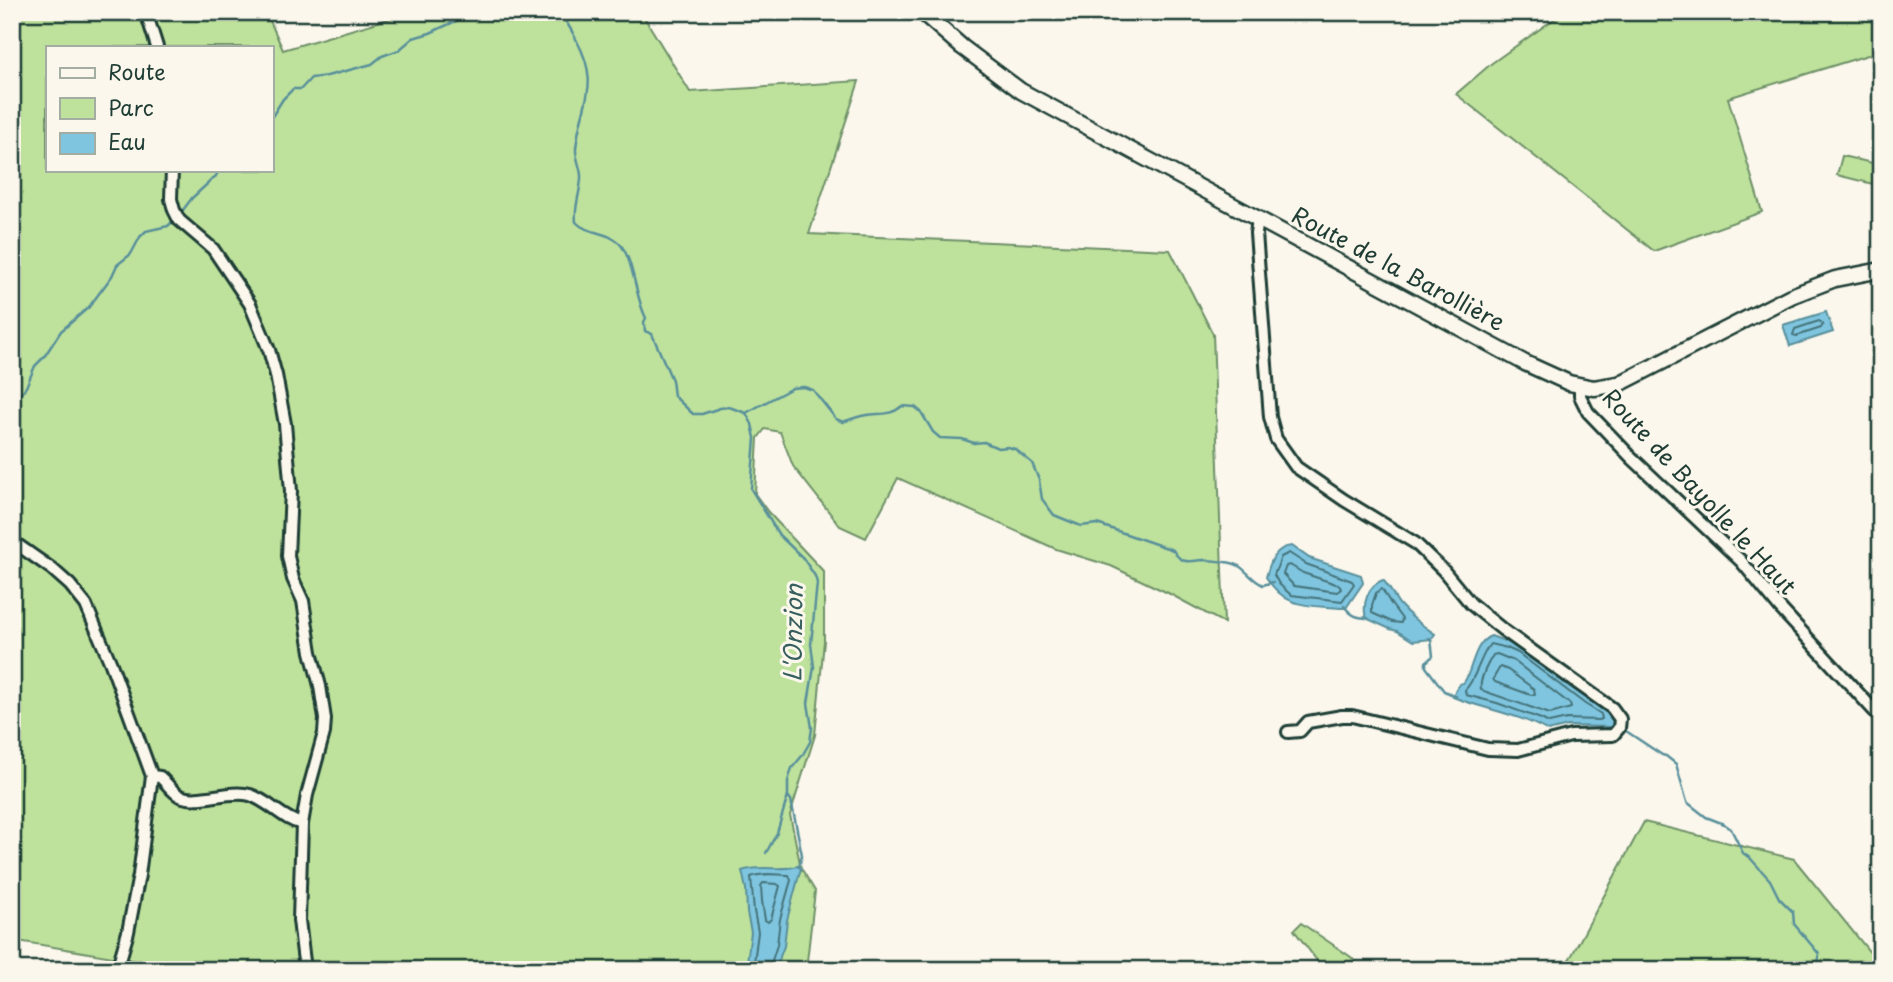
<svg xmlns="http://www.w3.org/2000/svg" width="1893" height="982" viewBox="0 0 1893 982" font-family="'Playpen Sans',sans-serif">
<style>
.green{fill:#bee29c;stroke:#6e9068;stroke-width:2;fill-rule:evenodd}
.water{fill:#7fc5e0;stroke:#598f9b;stroke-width:2}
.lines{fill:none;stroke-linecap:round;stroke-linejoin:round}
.shore{stroke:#457379;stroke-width:2}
.stream{stroke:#598f9b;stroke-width:2.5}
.minor-casing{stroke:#1f3d34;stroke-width:16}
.major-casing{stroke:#1f3d34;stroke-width:19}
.minor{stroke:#fbf7ec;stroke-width:10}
.major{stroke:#fbf7ec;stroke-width:14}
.labels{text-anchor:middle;stroke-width:6;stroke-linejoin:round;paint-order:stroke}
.street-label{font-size:23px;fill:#1f3d34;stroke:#fbf7ec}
.water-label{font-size:24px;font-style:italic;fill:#375f5f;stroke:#fbf7ec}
</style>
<rect width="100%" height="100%" fill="#fbf7ec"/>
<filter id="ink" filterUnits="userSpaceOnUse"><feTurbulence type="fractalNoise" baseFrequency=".0143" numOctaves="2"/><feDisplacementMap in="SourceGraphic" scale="14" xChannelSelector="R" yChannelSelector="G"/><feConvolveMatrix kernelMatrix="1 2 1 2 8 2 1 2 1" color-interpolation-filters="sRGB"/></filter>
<g filter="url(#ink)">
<path class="green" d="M12,12H266L283,50L412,12H641L690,92L859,81L809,234L1170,250L1213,334L1224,623L1170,594L1111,566L1056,549L898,478L866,538L840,526L793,466L780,432L765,429L758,438L755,494L768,512L824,572V641L815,735L790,815L801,868L815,891L806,970H189L12,940ZM47,47H271V170H47Z
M1564,12H1881V51L1728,98L1762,212L1654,251L1456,94L1492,63Z
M1842,156L1881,165V186L1837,175Z
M1644,822L1794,859L1881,966V970H1562L1572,955Z
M1301,923L1351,957L1363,970H1324L1294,930Z"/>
<path class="water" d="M1826,312L1833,332L1790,346L1783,325Z
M1292,546L1309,558L1361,575L1363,583L1346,608H1340C1306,605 1286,609 1266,577C1270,562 1275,547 1292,546Z
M1383,580C1390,587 1393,596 1399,604C1410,617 1422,625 1435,634L1431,639L1413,641L1397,631L1390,629L1366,618C1362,604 1368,585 1383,580Z
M1491,636L1521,647L1589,699L1608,709L1614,719V724L1610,727L1568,726L1548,731C1519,714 1483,709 1453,697C1454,693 1455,689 1458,686C1464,679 1461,688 1466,679C1473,665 1475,642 1491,636Z
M797,866L801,868L787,920L784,946L775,970H746L751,932L747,913L746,889L742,871C761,864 781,872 797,866Z"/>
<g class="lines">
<path class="shore" d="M1819,321L1823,324L1821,328L1797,336L1793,335L1795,329Z
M1289,553L1306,564L1352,581L1354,584L1342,601L1291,595L1279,584L1274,575L1281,557Z
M1290,565L1303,573L1339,585L1341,589L1337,592L1294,586L1283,574L1286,566Z
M1382,589L1391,604L1402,619L1401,623L1392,622L1372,613V605L1376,593Z
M1490,644L1507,648L1518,653L1585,704L1601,714L1602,719L1599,720L1567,719L1549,723L1541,719L1497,703L1466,695L1465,690C1475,681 1480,657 1490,644Z
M1497,654L1514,661L1570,704L1571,708L1550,714L1481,690C1479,679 1487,665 1493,655Z
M1500,667L1508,670L1534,689L1535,694L1531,695L1495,682L1493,679Z
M763,883L777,884L780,886L771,919L768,922L765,920L762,901L761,886Z
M753,970L758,932L754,911L751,877C762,872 777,875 789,875L791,880L780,919L777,945L769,970"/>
<path class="stream" d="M558,12C566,20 571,29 576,39C602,87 581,101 576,148C575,158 582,169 581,179C580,194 574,207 576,222C587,234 608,231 620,244C634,260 635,297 646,318L644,322L645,331L652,334L672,380L674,396L693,414H702L720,408L729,407L746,413L752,424L755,438L751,489L779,535L803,558L815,576L817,583L811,644L814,667L808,703L812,728L810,742L802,756L792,768L788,781V795L777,833L766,853
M271,118L283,99L293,89H301L311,78L327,76L372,64L382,56L399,50L413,38L430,33L460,19L468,18L471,12
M180,214L192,198L216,176L219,170
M12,404L26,387L35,366L44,357L61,331L89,307L112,276L117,265L131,254L140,237L146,231L168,226L175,219
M746,413L792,388L804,387L813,390L836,419L843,422C851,419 859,416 867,415C880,413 891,416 902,406L915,407L921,412L933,432L940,438L962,439L974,443L984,442L998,448L1008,447L1015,449L1032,463L1039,480L1042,499L1054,515L1081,526L1097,524L1173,550C1181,564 1188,562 1202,560C1209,560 1218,561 1225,562C1245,563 1247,578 1263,585L1273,582
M1344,606C1351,615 1356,618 1368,618
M1429,638L1431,639L1433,656L1426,662V667L1444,691L1456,696
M1626,731L1662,755L1666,756L1676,764L1687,802L1706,817L1724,824L1731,829L1743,853L1751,859L1770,880L1779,898L1793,912L1794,924L1819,954L1818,970
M788,796L791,800L802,855L799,867"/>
<defs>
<path id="minor" d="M146,12L157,47
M172,170L171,199L174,210L179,220L213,249L250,304L269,350L276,375L285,424L291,491L288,556L293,579L303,601L311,652L320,686L325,719L324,733L307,795L302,824L299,920L305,970
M1258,219L1256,233L1270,417L1276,439L1296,467L1344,500L1415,543L1443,570L1471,604L1503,630L1612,708L1620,719L1619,728L1613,735L1571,736L1518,750L1488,749L1352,716H1342L1308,722L1300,731L1288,732
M1580,385V396L1588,412L1632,458L1741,561L1779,607L1881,718
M12,541L52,569L70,585L86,605L111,664L152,776
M152,776L160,777C167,783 172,792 180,796C198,804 229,789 250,795C269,801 282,819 302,824
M117,970L128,932L139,875L152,776"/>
<path id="major" d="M922,12L962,47L1021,91L1525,363L1569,383L1594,388L1619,384L1791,296L1835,279L1881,270"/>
</defs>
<use href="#minor" class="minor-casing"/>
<use href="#major" class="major-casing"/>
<use href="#minor" class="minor"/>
<use href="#major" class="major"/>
</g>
</g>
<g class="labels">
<g class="street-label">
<text transform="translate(1398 269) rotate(28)" y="8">Route de la Barollière</text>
<text transform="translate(1699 492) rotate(47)" y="8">Route de Bayolle le Haut</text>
</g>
<g class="water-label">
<text transform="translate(794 633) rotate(-89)" y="8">L'Onzion</text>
</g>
</g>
<rect width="1893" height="982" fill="none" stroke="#fbf7ec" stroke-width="42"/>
<rect x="21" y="21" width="1851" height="940" fill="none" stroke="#1f3d34" stroke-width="2.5" filter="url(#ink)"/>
<rect x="46" y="46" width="228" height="126" fill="#fbf7ec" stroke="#a3ada2" stroke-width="2"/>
<rect x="60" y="68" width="35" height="10" fill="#fbf7ec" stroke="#a3ada2" stroke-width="2"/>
<text x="108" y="80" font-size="21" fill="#1f3d34">Route</text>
<rect x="60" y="98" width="35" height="21" fill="#bee29c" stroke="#a3ada2" stroke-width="2"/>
<text x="108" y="116" font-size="21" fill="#1f3d34">Parc</text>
<rect x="60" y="133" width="35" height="21" fill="#7fc5e0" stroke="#a3ada2" stroke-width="2"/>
<text x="108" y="150" font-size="21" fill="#1f3d34">Eau</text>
</svg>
